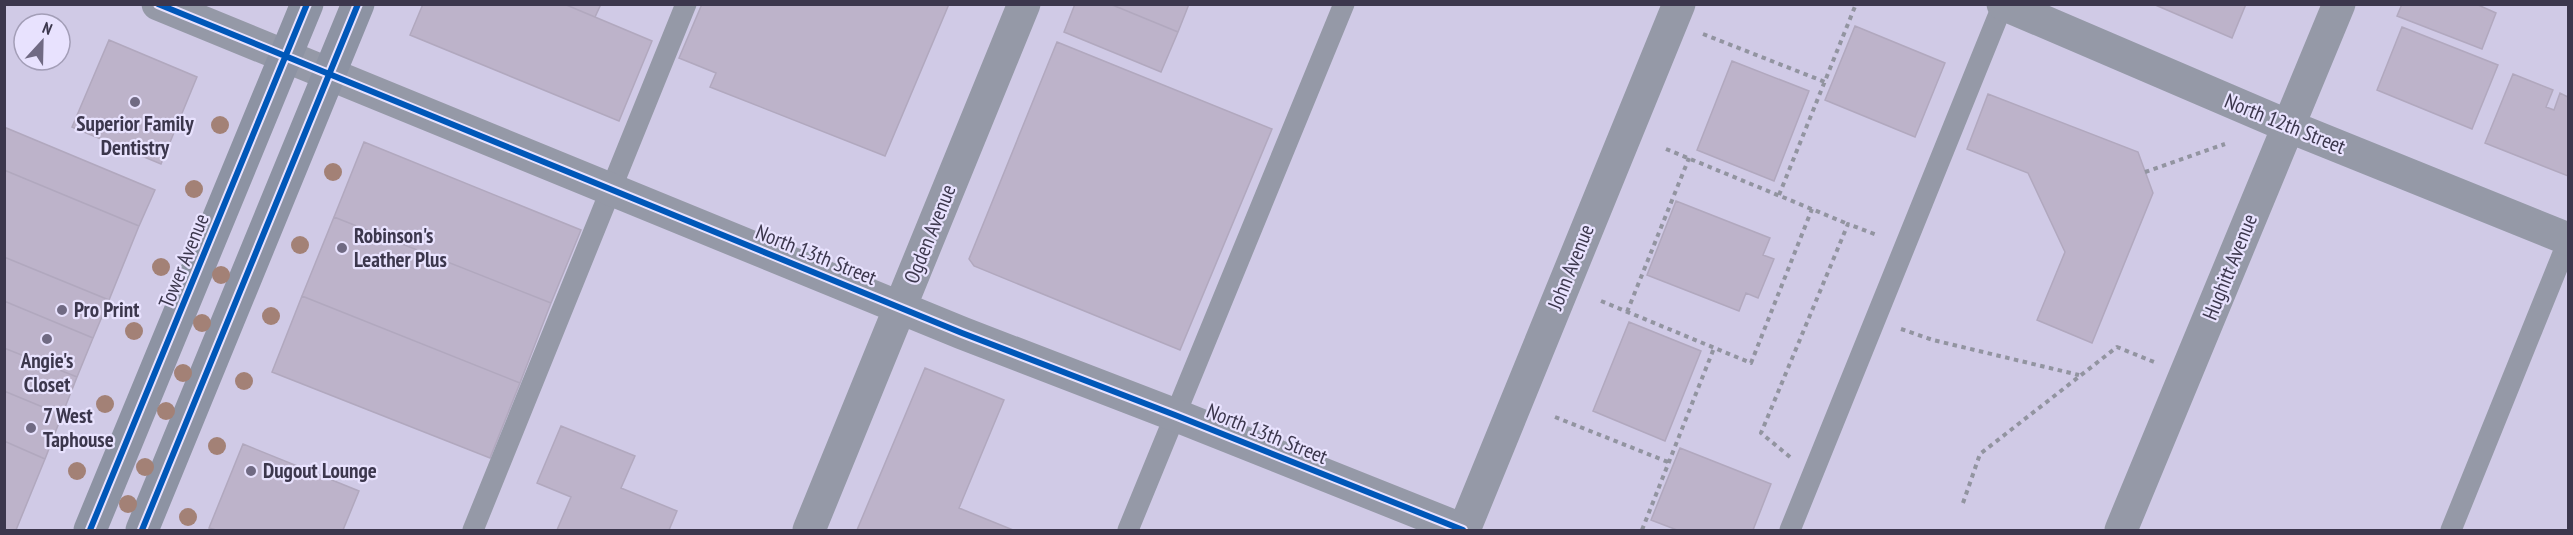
<svg xmlns="http://www.w3.org/2000/svg" width="2573" height="535" viewBox="0 0 2573 535" font-family="'PT Sans Narrow',sans-serif">
<style>
.building{fill:#bdb3ca;stroke:#b1a8be;stroke-width:1.5}
.lines{fill:none;stroke-linecap:round;stroke-linejoin:round}
.path{stroke:#9294a0;stroke-width:4;stroke-dasharray:4.5 4.5;stroke-linecap:butt}
.service{stroke:#9599a7;stroke-width:21}
.minor{stroke:#9599a7;stroke-width:33}
.primary{stroke:#8d93a3;stroke-width:33}
.cycleway-casing{stroke:#e8e2fe;stroke-width:10}
.cycleway{stroke:#0057b8;stroke-width:6}
.tree{fill:#a38176}
.poi-dot{fill:#706a83;stroke:#e8e2fe;stroke-width:2}
.labels{text-anchor:middle;stroke-width:4.5;stroke-linejoin:round;paint-order:stroke}
.poi-label{font-size:21px;font-weight:bold;fill:#3c374d;stroke:#e8e2fe;text-anchor:start}
.street-label{font-size:21px;fill:#3c374d;stroke:#e8e2fe}
</style>
<rect width="100%" height="100%" fill="#d0cae6"/>
<path class="building" d="M423,4H564L652,41L619,121L410,35Z
M564,4H601L595,17Z
M702,4H949L885,156L710,87L716,73L679,58Z
M1075,4H1110L1178,32L1161,72L1064,32Z
M1110,4H1189L1178,32Z
M2153,4H2246L2232,38Z
M2402,4H2476L2496,13L2482,49L2397,16Z
M1855,26L1945,63L1915,137L1825,100Z
M2402,27L2498,65L2472,129L2377,90Z
M109,40L197,77L161,164L72,127Z
M1057,42L1272,129L1180,350L974,266L969,259Z
M1732,61L1809,91L1774,181L1697,150Z
M2513,74L2553,90L2546,107L2554,110L2560,93L2568,97V176L2485,143Z
M1988,94L2138,152L2153,193L2092,343L2037,320L2065,252L2028,173L1967,149Z
M4,127L155,190L139,226L4,170Z
M364,142L581,230L551,303L334,217Z
M4,170L139,226L109,300L4,257Z
M1676,201L1770,238L1763,255L1774,259L1758,298L1746,293L1739,311L1647,275Z
M334,217L551,303L520,383L302,296Z
M4,257L109,300L93,338L4,301Z
M302,296L520,383L490,458L272,372Z
M4,301L93,338L77,377L4,348Z
M1629,322L1701,351L1665,441L1593,411Z
M4,348L77,377L62,415L4,391Z
M925,368L1004,400L959,508L1013,530H857Z
M4,391L62,415L45,459L4,441Z
M561,426L635,456L621,488L677,511L669,530H557L571,497L537,483Z
M4,441L45,459L16,530H4Z
M243,444L359,491L343,530H216L209,528Z
M1680,448L1771,484L1753,530H1677L1651,520Z"/>
<g class="lines">
<path class="path" d="M1703,34L1825,82
M1666,149L1848,224
M2145,172L2225,144
M1779,195L1856,4
M1601,301L1751,363L1812,209
M1627,312L1689,158
M1901,329L1933,340L2079,375
M1555,417L1668,462
M1790,457L1761,433L1848,224L1877,235
M1963,503L1980,454L2117,347L2154,362
M1642,530L1714,348"/>
<path class="service" d="M473,530L686,4
M1128,530L1344,4
M1790,530L2003,4
M2451,530L2568,241"/>
<path class="minor" d="M158,4L962,333L1175,415L1463,530
M2003,4L2288,126L2568,239
M809,530L1024,4
M1464,530L1679,4
M2121,530L2339,4"/>
<path class="primary" d="M90,530L307,4
M142,530L358,4"/>
<defs>
<path id="cycleway" d="M158,4L962,333L1175,415L1463,530
M90,530L307,4
M142,530L358,4"/>
</defs>
<use href="#cycleway" class="cycleway-casing"/>
<use href="#cycleway" class="cycleway"/>
</g>
<g class="tree">
<circle cx="220" cy="125" r="9"/>
<circle cx="333" cy="172" r="9"/>
<circle cx="194" cy="189" r="9"/>
<circle cx="300" cy="245" r="9"/>
<circle cx="161" cy="267" r="9"/>
<circle cx="221" cy="275" r="9"/>
<circle cx="271" cy="316" r="9"/>
<circle cx="202" cy="323" r="9"/>
<circle cx="134" cy="331" r="9"/>
<circle cx="183" cy="373" r="9"/>
<circle cx="244" cy="381" r="9"/>
<circle cx="105" cy="404" r="9"/>
<circle cx="166" cy="411" r="9"/>
<circle cx="217" cy="446" r="9"/>
<circle cx="145" cy="467" r="9"/>
<circle cx="77" cy="471" r="9"/>
<circle cx="128" cy="504" r="9"/>
<circle cx="188" cy="517" r="9"/>
</g>
<g class="poi-dot">
<circle cx="135" cy="102" r="6"/>
<circle cx="342" cy="248" r="6"/>
<circle cx="62" cy="310" r="6"/>
<circle cx="47" cy="339" r="6"/>
<circle cx="31" cy="428" r="6"/>
<circle cx="251" cy="471" r="6"/>
</g>
<g class="labels">
<g class="poi-label">
<text x="135" y="131" text-anchor="middle">Superior Family<tspan x="135" dy="24">Dentistry</tspan></text>
<text x="354" y="243">Robinson's<tspan x="354" dy="24">Leather Plus</tspan></text>
<text x="74" y="317">Pro Print</text>
<text x="47" y="368" text-anchor="middle">Angie's<tspan x="47" dy="24">Closet</tspan></text>
<text x="43" y="423">7 West<tspan x="43" dy="24">Taphouse</tspan></text>
<text x="263" y="478">Dugout Lounge</text>
</g>
<g class="street-label">
<text transform="translate(2285 124) rotate(22)" y="7">North 12th Street</text>
<text transform="translate(930 234) rotate(-68)" y="7">Ogden Avenue</text>
<text transform="translate(816 255) rotate(22)" y="7">North 13th Street</text>
<text transform="translate(184 261) rotate(-68)" y="7">Tower Avenue</text>
<text transform="translate(1571 267) rotate(-68)" y="7">John Avenue</text>
<text transform="translate(2230 267) rotate(-68)" y="7">Hughitt Avenue</text>
<text transform="translate(1267 434) rotate(22)" y="7">North 13th Street</text>
</g>
</g>
<rect width="2573" height="535" fill="none" stroke="#3c374d" stroke-width="12"/>
<g transform="translate(42 42) rotate(22)"><circle r="28" fill="#e8e2fe" stroke="#a39eb7" stroke-width="1.5"/>
<path d="M0-4.5L10 22L0 15L-10 22Z" fill="#706a83"/>
<text y="-9" font-size="16" font-weight="bold" text-anchor="middle" fill="#3c374d">N</text>
</g>
</svg>
